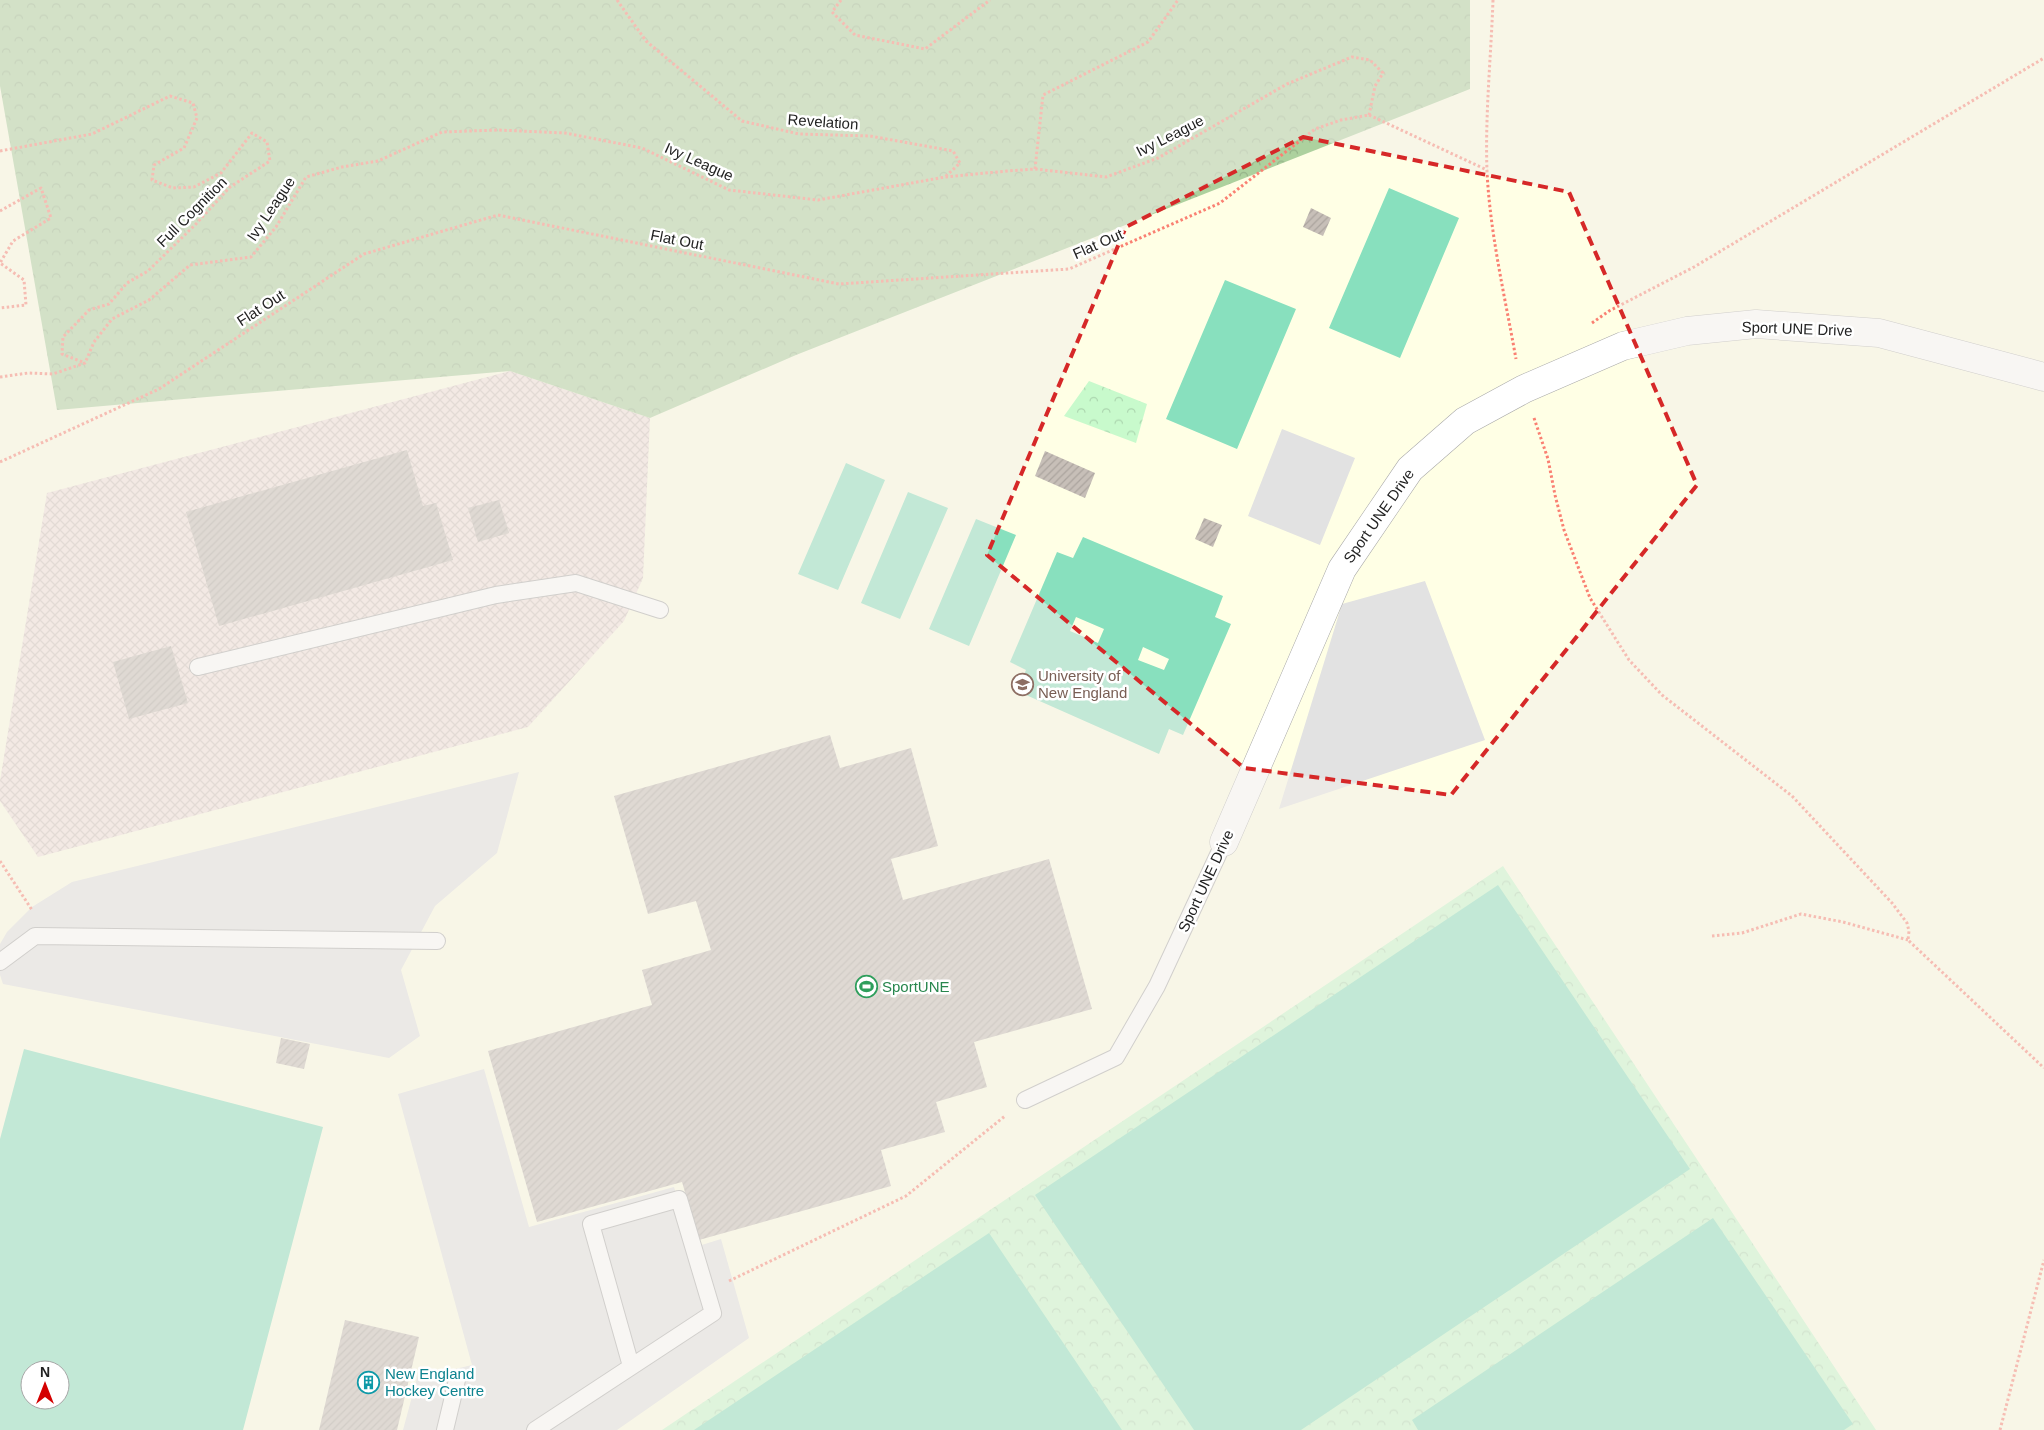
<svg xmlns="http://www.w3.org/2000/svg" width="2044" height="1430" viewBox="0 0 2044 1430" font-family="Arial,sans-serif">
<style>
.education{fill:#ffffe5;fill-rule:evenodd}
.military{fill:url(#military-cross-hatch)}
.forest{fill:url(#forest-crowns)}
.park{fill:url(#park-crowns)}
.pitch{fill:#88e0be;fill-rule:evenodd}
.parking{fill:#e2e2e2}
.building{fill:url(#building-hatch)}
.lines{fill:none;stroke-linecap:round;stroke-linejoin:round}
.service-casing{stroke:#a9a9a9;stroke-width:18}
.minor-casing{stroke:#a9a9a9;stroke-width:29}
.path{stroke:#fa8072;stroke-width:3;stroke-dasharray:2.5 2.5;stroke-linecap:butt}
.service{stroke:#fff;stroke-width:16}
.minor{stroke:#fff;stroke-width:28}
.marked{fill:none;stroke:#d62828;stroke-width:4;stroke-dasharray:10 6;stroke-linejoin:round}
.labels{text-anchor:middle;stroke-width:5;stroke-linejoin:round;paint-order:stroke}
.street-label{font-size:15px;fill:#222;stroke:#fff}
.education-label{font-size:15px;fill:#785e54;stroke:#fff;text-anchor:start}
.leisure-label{font-size:15px;fill:#27864d;stroke:#fff;text-anchor:start}
.culture-label{font-size:15px;fill:#0d838f;stroke:#fff;text-anchor:start}
</style>
<defs>
<pattern id="military-cross-hatch" width="8" height="8" patternUnits="userSpaceOnUse" patternTransform="scale(1.25)"><rect width="8" height="8" fill="#f3e3dd"/><path d="M0 0l8 8M0 8l8-8" fill="none" stroke="#d0c2bd"/></pattern>
<pattern id="forest-crowns" width="20" height="18" patternUnits="userSpaceOnUse" patternTransform="scale(1.25)"><rect width="20" height="18" fill="#add19e"/><path d="M2 6a3 3 0 1 1 6 0M12 15a3 3 0 1 1 6 0" fill="none" stroke="#95b388"/></pattern>
<pattern id="park-crowns" width="20" height="18" patternUnits="userSpaceOnUse" patternTransform="scale(1.25)"><rect width="20" height="18" fill="#c8facc"/><path d="M2 6a3 3 0 1 1 6 0M12 15a3 3 0 1 1 6 0" fill="none" stroke="#acd6af"/></pattern>
<pattern id="building-hatch" width="6" height="6" patternUnits="userSpaceOnUse" patternTransform="scale(1.25)"><rect width="6" height="6" fill="#c7bfb8"/><path d="M-1 1l2-2M0 6l6-6M5 7l2-2" fill="none" stroke="#aba49e"/></pattern>
</defs>
<rect width="100%" height="100%" fill="#f2efe9"/>
<path class="education" d="M0,0H2044V1430H0ZM30,1370H60V1400H30Z"/>
<path class="military" d="M510,371L650,418L643,578L624,621L528,727L38,857L0,801V781L47,493Z"/>
<path class="forest" d="M0,0H1470V89L796,355L650,418L510,371L57,410L0,86Z"/>
<path class="park" d="M1089,381L1147,404L1136,443L1064,416Z
M1503,866L1876,1430H662Z"/>
<path class="pitch" d="M1389,188L1459,218L1400,358L1329,328Z
M1225,280L1296,309L1237,449L1166,419Z
M846,463L885,480L838,590L798,574Z
M908,492L948,508L900,619L861,603Z
M976,519L1016,535L969,646L929,629Z
M1083,537L1223,596L1215,617L1231,624L1183,735L1169,729L1159,754L1017,691L1026,670L1010,662L1057,552L1073,558ZM1076,617L1104,629L1098,643L1070,631ZM1143,647L1169,659L1164,670L1138,660Z
M1498,885L1690,1169L1301,1430H1194L1035,1195Z
M24,1049L323,1127L243,1430H0V1139ZM30,1370H60V1400H30Z
M1713,1218L1853,1424L1844,1430H1418L1412,1420Z
M989,1233L1122,1430H694Z"/>
<path class="parking" d="M1282,429L1355,458L1320,545L1248,516Z
M1425,581L1485,740L1279,809L1342,604Z
M519,772L497,853L435,906L401,970L420,1036L389,1058L3,984L0,975V944L7,932L32,907L72,882Z
M484,1069L529,1227L674,1187L692,1248L721,1239L749,1338L617,1430H403L420,1367L439,1373L472,1365L398,1094Z"/>
<path class="building" d="M1311,208L1331,218L1323,236L1303,227Z
M407,450L423,506L436,503L453,560L219,626L186,512Z
M1045,451L1095,473L1085,498L1035,476Z
M499,500L509,533L478,542L468,508Z
M1204,518L1222,525L1213,547L1195,539Z
M171,646L188,703L129,719L113,662Z
M830,735L840,768L911,748L938,846L891,859L903,900L1049,859L1092,1009L974,1042L987,1087L936,1102L945,1132L881,1150L891,1186L699,1240L682,1182L537,1222L488,1051L652,1005L642,970L711,950L696,901L648,914L614,796Z
M281,1038L310,1044L304,1069L276,1063Z
M345,1320L419,1337L397,1430H319Z"/>
<g class="lines">
<defs>
<path id="service" d="M198,667L496,595L576,583L660,610
M0,962L35,936L437,941
M1025,1100L1116,1057L1157,986L1224,842
M445,1430L457,1380
M535,1430L713,1313L679,1199L591,1224L631,1366"/>
<path id="minor" d="M1224,842L1342,569L1410,469L1465,421L1524,389L1623,346L1687,331L1756,324L1879,333L2044,377"/>
</defs>
<use href="#service" class="service-casing"/>
<use href="#minor" class="minor-casing"/>
<path class="path" d="M617,0L646,41L742,121L799,134L870,136L953,151L960,163L945,177
M841,0L832,12L855,35L925,49L990,0
M1493,0C1491,57 1485,115 1487,171C1490,234 1505,297 1516,359
M1369,115L1487,170
M0,151L92,134L170,96L193,103L197,118L184,148L154,165L152,180L173,188L194,187L221,173L252,133L267,142L270,161L230,187L195,225L148,271L127,283L109,304L89,310L63,337L62,354L85,363
M1035,169L1043,95L1148,42L1178,0
M0,211L41,188L51,218L13,241L0,263L24,280L26,305L0,308
M1592,323L1609,311L1694,267L2044,58
M0,377L28,373L53,374L85,363L94,342L112,319L149,300L190,265L251,257L276,227L306,177L342,167L378,161L442,132L498,130L565,133L642,148L729,190L818,200L945,177L1007,171L1035,169L1106,177L1158,158L1287,84L1352,57L1370,60L1383,73L1375,86L1369,115
M1534,418L1548,459L1555,495L1564,530L1590,598L1629,660L1662,695L1792,796L1892,903L1907,923L1909,931L1908,940L2044,1068
M0,462L159,389L364,254L498,215L839,284L1069,269L1220,203L1315,129L1341,120L1369,115
M0,861L32,910
M1712,936L1742,933L1801,914L1843,922L1908,940
M729,1281L906,1196L1005,1116
M2000,1430L2044,1260"/>
<use href="#service" class="service"/>
<use href="#minor" class="minor"/>
</g>
<path d="M0 0H2044V1430H0ZM1303,137L1569,192L1697,485L1451,795L1244,768L987,555L1126,227Z" fill="#f2efe9" fill-opacity=".55" fill-rule="evenodd"/>
<path class="marked" d="M1303,137L1569,192L1697,485L1451,795L1244,768L987,555L1126,227Z"/>
<defs>
<symbol id="university-ring" viewBox="-11 -11 22 22"><circle r="9.5" fill="#fff" stroke="#8d6e63" stroke-width="1.5"/><path d="M0-5L7-2L0 1L-7-2ZM-4 1L0 2.5L4 1V4Q0 6-4 4Z" fill="#8d6e63"/></symbol>
<symbol id="stadium-ring" viewBox="-11 -11 22 22"><circle r="9.5" fill="#fff" stroke="#2e9e5b" stroke-width="1.5"/><path d="M0-5a6.5 5 0 1 0 0 10a6.5 5 0 1 0 0-10ZM-3.5-1.8h7v3.6h-7Z" fill="#2e9e5b"/></symbol>
<symbol id="building-ring" viewBox="-11 -11 22 22"><circle r="9.5" fill="#fff" stroke="#0f9aa8" stroke-width="1.5"/><path d="M-4-6H4V6H1V3H-1V6H-4ZM-2.5-4.3h1.7v1.8h-1.7ZM.8-4.3h1.7v1.8H.8ZM-2.5-1h1.7V.8h-1.7ZM.8-1h1.7V.8H.8Z" fill="#0f9aa8"/></symbol>
</defs>
<g fill-rule="evenodd">
<use href="#university-ring" x="1010" y="672" width="25" height="25"/>
<use href="#stadium-ring" x="854" y="974" width="25" height="25"/>
<use href="#building-ring" x="356" y="1370" width="25" height="25"/>
</g>
<g class="labels">
<g class="street-label">
<text transform="translate(823 122) rotate(4)" y="5">Revelation</text>
<text transform="translate(1170 136) rotate(-27)" y="5">Ivy League</text>
<text transform="translate(699 162) rotate(24)" y="5">Ivy League</text>
<text transform="translate(271 209) rotate(-56)" y="5">Ivy League</text>
<text transform="translate(192 212) rotate(-45)" y="5">Full Cognition</text>
<text transform="translate(677 240) rotate(11)" y="5">Flat Out</text>
<text transform="translate(1098 244) rotate(-24)" y="5">Flat Out</text>
<text transform="translate(261 308) rotate(-33)" y="5">Flat Out</text>
<text transform="translate(1797 329) rotate(2)" y="5">Sport UNE Drive</text>
<text transform="translate(1379 516) rotate(-55)" y="5">Sport UNE Drive</text>
<text transform="translate(1206 881) rotate(-65)" y="5">Sport UNE Drive</text>
</g>
<g class="education-label">
<text x="1038" y="681">University of<tspan x="1038" dy="17">New England</tspan></text>
</g>
<g class="leisure-label">
<text x="882" y="992">SportUNE</text>
</g>
<g class="culture-label">
<text x="385" y="1379">New England<tspan x="385" dy="17">Hockey Centre</tspan></text>
</g>
</g>
<g transform="translate(45 1385)"><circle r="24" fill="#ffffff" stroke="#a7a7a7"/>
<path d="M0-4L9 19L0 12L-9 19Z" fill="#d40000"/>
<text y="-8" font-size="14" font-weight="bold" text-anchor="middle" fill="#222222">N</text>
</g>
</svg>
